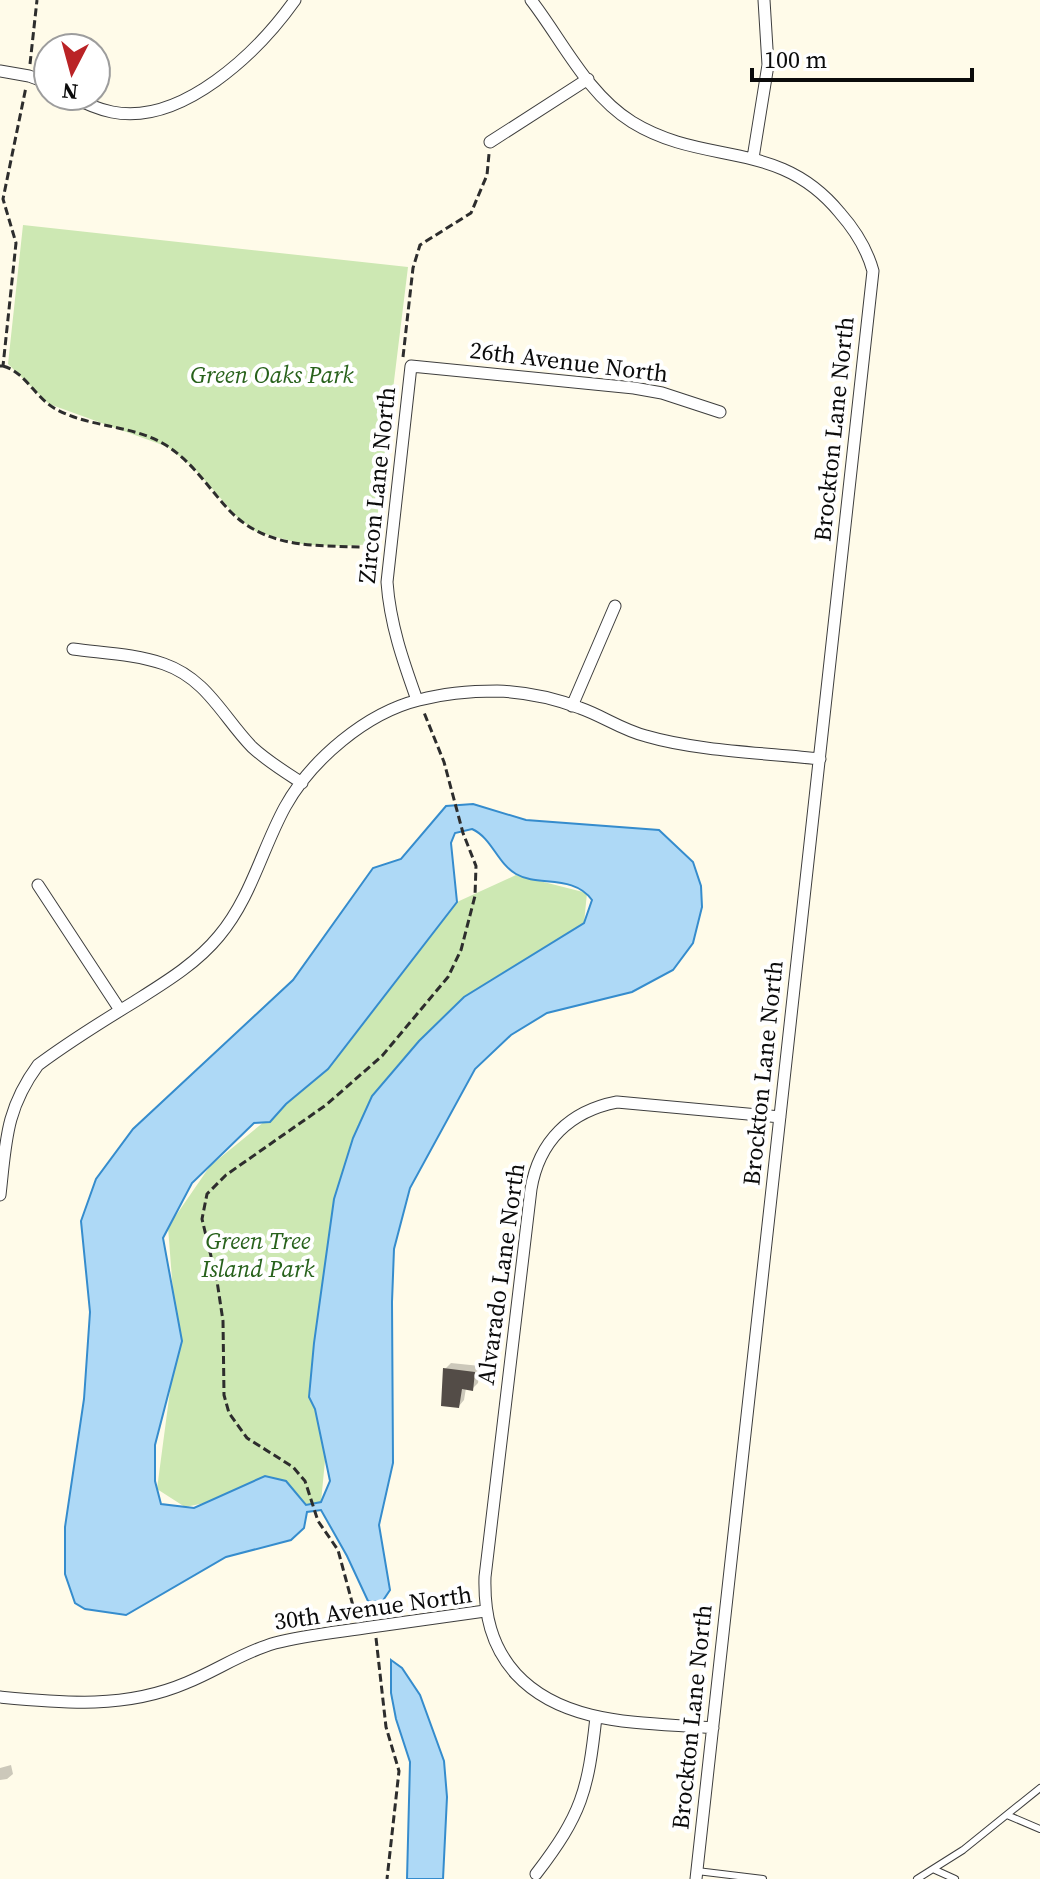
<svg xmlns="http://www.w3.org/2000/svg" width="1040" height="1879" viewBox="0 0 1040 1879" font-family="'Source Serif 4',serif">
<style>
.green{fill:#cde8b3}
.water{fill:#aed9f6;stroke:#358ccd;stroke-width:2;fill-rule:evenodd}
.shadow{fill:#0003}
.building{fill:#534c47}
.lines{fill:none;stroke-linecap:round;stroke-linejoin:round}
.lane-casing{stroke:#3e3e3e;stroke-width:8}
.street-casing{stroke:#3e3e3e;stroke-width:13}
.path{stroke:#2d2d2d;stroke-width:3;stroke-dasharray:8 4;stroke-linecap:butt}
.lane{stroke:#fff;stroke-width:6}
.street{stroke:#fff;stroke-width:11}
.labels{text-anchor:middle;stroke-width:8;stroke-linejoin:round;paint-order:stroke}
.street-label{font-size:24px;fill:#0b0b0b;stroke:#fff}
.park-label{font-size:24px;font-style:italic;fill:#28621c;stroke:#fff}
</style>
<rect width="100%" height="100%" fill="#fffbe9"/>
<path class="green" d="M23,225L408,267L374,544L344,546L306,545L257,532L238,518L193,467L168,447L49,404L8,364Z
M516,875L587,893L584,923L357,1130L321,1502L306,1505L286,1481L265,1476L205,1503L185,1507L157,1489L171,1383L173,1292L168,1227L210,1166L286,1104L351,1038L457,902Z"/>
<path class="water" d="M473,804L526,820L659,830L693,862L701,886L702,907L693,943L673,970L632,992L547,1013L511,1035L475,1069L410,1188L394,1249L392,1302L393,1463L379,1525L390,1590L382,1602L368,1601L347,1556L321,1510L307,1512L304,1528L291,1540L226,1557L126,1615L85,1609L75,1603L65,1574V1527L84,1399L90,1312L81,1221L96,1179L133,1129L293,980L373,868L401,859L446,806ZM472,829C492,838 497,863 516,874C538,887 573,874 592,900L584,923L464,997L419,1041L372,1096L353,1138L334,1199L314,1343L309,1397L315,1409L330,1481L321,1502L306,1505L286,1481L265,1476L194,1508L161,1504L155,1481V1445L182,1341L163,1238L192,1183L254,1123L270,1122L286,1104L328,1069L457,902L451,843L455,833Z
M391,1660L402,1668L420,1695L444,1761L447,1797L443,1879H407L410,1762L396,1719L391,1693Z"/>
<path class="shadow" d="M451,1363L480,1366L478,1383L472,1389L466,1388L464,1400L459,1406L445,1369Z
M11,1765L13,1774L7,1779L0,1780V1768Z"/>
<path class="building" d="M443,1368L475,1372L473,1391L462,1389L459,1408L441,1406Z"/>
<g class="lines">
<defs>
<path id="lane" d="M1007,1815L1040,1829
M933,1869L955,1879
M697,1871L763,1879
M917,1879L963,1850L1040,1788"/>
<path id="street" d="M531,0C562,40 587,94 632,122C705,167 779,138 840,213C855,230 867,249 873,271L696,1879
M0,71L29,76L48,83
M71,96C84,103 97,109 112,112C182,126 258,52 295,0
M490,142L588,79
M753,158L768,65L764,0
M73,649C103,653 136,654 164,664C207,679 223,717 252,747C267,761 285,772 302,783
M417,700C403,661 390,624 387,582L411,366L634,388L662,393L720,412
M572,706L615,606
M38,885L120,1010
M0,1195C6,1143 5,1110 38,1065C69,1042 101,1022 134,1002C164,983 196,964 219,936C251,898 262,849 285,807C311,760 366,713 419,700C445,693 471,691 497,691C524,692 554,698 580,708C603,716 622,730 646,736C697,751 766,753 820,759
M0,1697C64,1703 125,1709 186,1683C216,1671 243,1652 275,1643C306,1635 339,1632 371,1627C409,1622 447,1616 485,1611
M713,1728C646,1722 565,1727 516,1674C491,1646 484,1614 485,1577L531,1189C539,1141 570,1111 617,1102L780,1117
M536,1874C582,1814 588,1791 596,1717"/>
</defs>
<use href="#lane" class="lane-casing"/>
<use href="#street" class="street-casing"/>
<path class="path" d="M30,64L37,0
M403,357L413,268L420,245L471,213L487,175L489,154
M0,366H3L16,243L3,199L26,87
M3,366C25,372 34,396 54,408C88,428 130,424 164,444C192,461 207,486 228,509C269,553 324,544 378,548
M356,1617L338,1550L318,1521L305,1481L293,1467L247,1438L229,1413L224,1395L223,1321L217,1281L202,1219L207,1194L226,1175L326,1105L382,1056L448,977L461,950L475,896L476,866L463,833L444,762L423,710
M376,1638L386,1727L399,1771L387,1879"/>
<use href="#lane" class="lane"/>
<use href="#street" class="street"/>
</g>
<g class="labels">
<g class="street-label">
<text transform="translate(569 362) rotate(7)" y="8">26th Avenue North</text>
<text transform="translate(834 429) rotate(-84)" y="8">Brockton Lane North</text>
<text transform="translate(377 485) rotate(-84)" y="8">Zircon Lane North</text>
<text transform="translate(763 1073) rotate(-84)" y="8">Brockton Lane North</text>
<text transform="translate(501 1274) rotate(-82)" y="8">Alvarado Lane North</text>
<text transform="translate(373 1608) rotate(-8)" y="8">30th Avenue North</text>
<text transform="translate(692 1717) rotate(-84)" y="8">Brockton Lane North</text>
</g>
<g class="park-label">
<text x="272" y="383">Green Oaks Park</text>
<text x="258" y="1249">Green Tree<tspan x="258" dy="28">Island Park</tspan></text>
</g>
</g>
<g transform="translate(72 72) rotate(186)"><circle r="38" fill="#ffffff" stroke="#9d9d9d" stroke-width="2"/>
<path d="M0-6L14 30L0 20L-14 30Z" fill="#ba2326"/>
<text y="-12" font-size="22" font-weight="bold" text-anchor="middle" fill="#0b0b0b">N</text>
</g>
<path d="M752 68v12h220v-12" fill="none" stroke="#0b0b0b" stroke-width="4"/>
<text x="764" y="68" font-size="24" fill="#0b0b0b" stroke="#ffffff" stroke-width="6" paint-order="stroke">100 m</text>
</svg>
